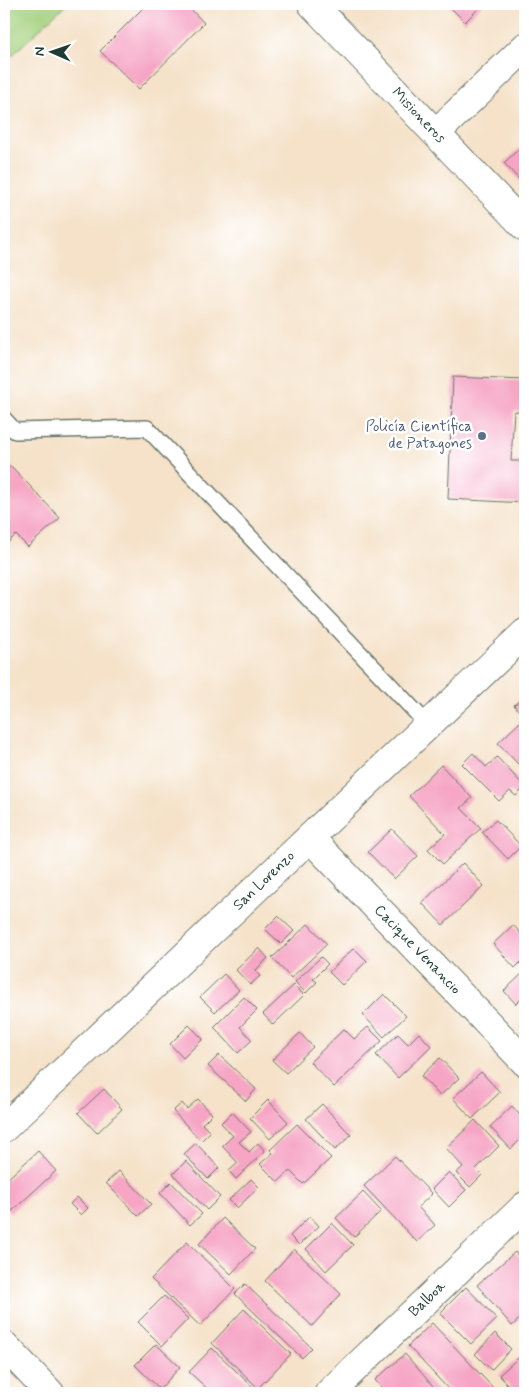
<svg xmlns="http://www.w3.org/2000/svg" width="529" height="1397" font-family="Mynerve,sans-serif">
<style>
.green{fill:#a4d17f;stroke:#62875a}
.building{fill:#f6a5c5}
.lines{fill:none;stroke-linecap:round;stroke-linejoin:round}
.service-casing{stroke:#6a7768;stroke-width:18}
.minor-casing{stroke:#6a7768;stroke-width:30}
.service{stroke:#fff;stroke-width:15}
.minor{stroke:#fff;stroke-width:28}
.service-dot{fill:#5c6f8a;stroke:#fff;stroke-width:2}
.labels{text-anchor:middle;dominant-baseline:central;stroke-width:5;stroke-linejoin:round;paint-order:stroke}
.street-label{font-size:15px;fill:#1f3d34;stroke:#fff}
.service-label{font-size:15px;fill:#4e5e75;stroke:#fff;text-anchor:end}
</style>
<rect width="100%" height="100%" fill="#fff"/>
<filter id="ink" filterUnits="userSpaceOnUse"><feTurbulence type="fractalNoise" baseFrequency=".02" numOctaves="2"/><feDisplacementMap in="SourceGraphic" scale="10" xChannelSelector="R" yChannelSelector="G"/><feConvolveMatrix kernelMatrix="1 2 1 2 8 2 1 2 1" color-interpolation-filters="sRGB"/></filter>
<filter id="wash" filterUnits="userSpaceOnUse"><feTurbulence type="fractalNoise" baseFrequency=".0096" numOctaves="4" result="noise"/><feDisplacementMap in="SourceGraphic" scale="20" xChannelSelector="R" yChannelSelector="G"/><feGaussianBlur stdDeviation="1.12" result="paint"/><feColorMatrix in="noise" values="0 0 0 0 0 0 0 0 0 0 0 0 0 0 0 0 0 1.4 0 .05"/><feComposite in="paint" operator="in"/></filter>
<g filter="url(#wash)">
<rect width="100%" height="100%" fill="#f5e2c9"/>
<!-- green -->
<path class="green" d="M4,4H66L4,63Z"/>
<g id="blocks">
<!-- building -->
<path class="building" d="M147,4H186L204,23L139,89L100,51Z
M447,4H483L465,22Z
M525,143V186L504,163Z
M453,377L525,380V412L514,411L511,461H525V503L448,499Z
M11,466L60,518L28,547L16,535L4,546V472Z
M525,696V718L514,705Z
M522,720L525,724V757L518,764L498,743Z
M473,753L486,767L497,757L525,787L516,796L510,791L499,801L462,764Z
M441,765L472,798L461,808L481,828L443,864L428,849L445,834L409,796Z
M496,820L521,846L508,859L482,832Z
M392,829L418,856L394,879L368,852Z
M463,863L484,886L443,925L422,903Z
M278,916L294,931L281,944L265,929Z
M308,924L327,944L291,978L272,958Z
M513,925L525,938V958L515,968L493,944Z
M259,948L268,958L255,971L260,976L250,985L236,970Z
M354,948L367,961L342,985L329,972Z
M321,957L328,964L313,979L317,982L306,993L295,982Z
M525,971V995L516,1004L504,991Z
M224,974L239,990L215,1012L200,997Z
M294,985L304,995L273,1025L263,1014Z
M384,994L406,1016L384,1037L363,1015Z
M244,997L257,1010L240,1027L252,1040L238,1053L214,1027Z
M189,1025L203,1039L183,1058L170,1044Z
M368,1027L382,1041L334,1087L310,1062L344,1029L354,1039Z
M300,1033L313,1047L286,1073L272,1060Z
M419,1033L431,1046L398,1078L376,1055L398,1034L408,1044Z
M219,1055L256,1089L246,1101L208,1066Z
M440,1058L459,1078L440,1096L421,1076Z
M481,1072L500,1092L472,1119L453,1098Z
M104,1089L122,1109L97,1133L78,1113Z
M198,1099L212,1114L202,1124L210,1132L201,1141L173,1111L182,1103L187,1109Z
M268,1100L288,1122L270,1139L250,1118Z
M322,1104L351,1135L335,1150L306,1119Z
M512,1106L525,1121V1135L511,1149L490,1127Z
M232,1112L251,1132L239,1142L249,1152L258,1143L265,1151L236,1179L229,1171L238,1163L222,1146L233,1136L221,1123Z
M475,1120L499,1146L476,1169L482,1175L470,1187L456,1173L463,1167L446,1148Z
M297,1124L331,1158L303,1184L290,1171L278,1182L260,1164L273,1153L270,1150Z
M196,1143L219,1168L208,1179L184,1154Z
M38,1151L56,1171L10,1213L4,1206V1182Z
M395,1156L432,1194L418,1207L435,1225L417,1242L364,1186Z
M186,1161L220,1197L207,1210L173,1174Z
M119,1171L151,1204L138,1216L106,1183Z
M449,1172L466,1190L449,1207L432,1189Z
M251,1179L259,1187L237,1208L229,1200Z
M171,1182L202,1214L190,1225L160,1193Z
M363,1192L381,1211L354,1237L336,1218Z
M77,1197L88,1208L81,1215L70,1204Z
M310,1216L319,1226L299,1245L290,1236Z
M223,1218L255,1249L231,1274L199,1244Z
M332,1223L353,1245L326,1271L306,1249Z
M187,1242L235,1289L200,1326L151,1279Z
M294,1249L341,1294L312,1326L265,1281Z
M515,1252L525,1264V1287L524,1288L525,1290V1314L512,1326L477,1285Z
M245,1284L312,1348L302,1358L235,1294Z
M466,1287L497,1319L471,1344L440,1313Z
M164,1296L188,1319L162,1346L138,1322Z
M244,1309L291,1354L258,1388L212,1343Z
M432,1323L498,1393H452L408,1346Z
M495,1333L511,1349L491,1370L475,1354Z
M156,1344L180,1367L160,1389L135,1365Z
M212,1348L259,1393H212L189,1372Z
M525,1352V1393H515L499,1375Z
M405,1354L439,1393H386L375,1380Z"/>
</g>
</g>
<g filter="url(#ink)">
<use href="#blocks" fill-opacity="0" stroke="#6a7768" stroke-width="1"/>
<g class="lines">
<defs>
<path id="service" d="M4,419L15,431L147,428L428,725"/>
<g id="minor">
<path id="s1" d="M312,4L525,227"/>
<path d="M436,133L525,47"/>
<path id="s2" d="M310,838L525,1062"/>
<path id="s3" d="M4,1128L525,633"/>
<path d="M4,1345L50,1393"/>
<path id="s4" d="M329,1393L525,1206"/>
</g>
</defs>
<!-- service casing -->
<use href="#service" class="service-casing"/>
<!-- minor casing -->
<use href="#minor" class="minor-casing"/>
<!-- service -->
<use href="#service" class="service"/>
<!-- minor -->
<use href="#minor" class="minor"/>
</g>
</g>
<!-- markers -->
<circle class="service-dot" cx="482" cy="436" r="5"/>
<g class="labels">
<!-- street labels -->
<g class="street-label">
<text stroke="none"><textPath href="#s1" startOffset="154">Misioneros</textPath></text>
<text stroke="none"><textPath href="#s3" startOffset="359">San Lorenzo</textPath></text>
<text stroke="none"><textPath href="#s2" startOffset="155">Cacique Venancio</textPath></text>
<text stroke="none"><textPath href="#s4" startOffset="136">Balboa</textPath></text>
</g>
<!-- service labels -->
<g class="service-label">
<text x="472" y="427">Policía Científica<tspan x="472" dy="17">de Patagones</tspan></text>
</g>
</g>
<!-- margin -->
<rect width="529" height="1397" fill="none" stroke="#fff" stroke-width="20"/>
<!-- north arrow -->
<g transform="translate(52 52) rotate(272)" stroke="#ffffff" stroke-width="4" paint-order="stroke">
<path d="M0-4L9 19L0 12L-9 19Z" fill="#1f3d34"/>
<text y="-8" font-size="14" font-weight="bold" text-anchor="middle" fill="#1f3d34">N</text>
</g>
</svg>
